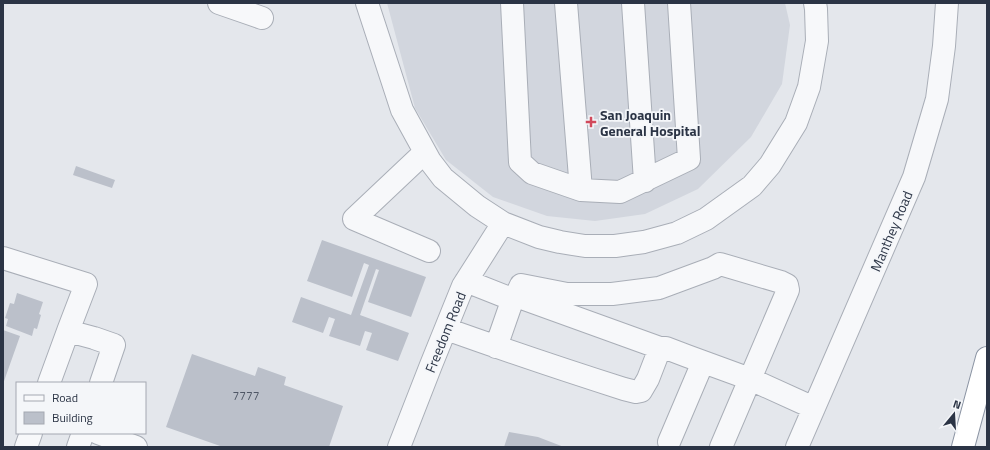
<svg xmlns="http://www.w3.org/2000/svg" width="990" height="450" font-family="'Titillium Web',sans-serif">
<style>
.built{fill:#d2d6de}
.building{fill:#bbc0ca}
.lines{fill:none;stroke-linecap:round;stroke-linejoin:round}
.minor-casing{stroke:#a9aeb7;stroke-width:24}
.highway-casing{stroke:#8b94a3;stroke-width:24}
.minor{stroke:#f7f8fa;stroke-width:22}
.highway{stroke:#fff;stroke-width:22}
.poi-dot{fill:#d1495b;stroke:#f4f6f9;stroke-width:1.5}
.labels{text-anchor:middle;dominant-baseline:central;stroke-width:3.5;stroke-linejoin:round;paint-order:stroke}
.number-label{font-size:12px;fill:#4f5766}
.poi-label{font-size:14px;font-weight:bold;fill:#2b3445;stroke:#f4f6f9;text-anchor:start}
.street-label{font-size:14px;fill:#2b3445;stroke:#f4f6f9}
</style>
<rect width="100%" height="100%" fill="#e4e7ec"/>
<!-- built -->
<path class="built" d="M387,3H785L790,25L782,84L751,137L698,189L645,214L595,221L547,216L493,197L446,160L415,108Z"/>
<!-- building -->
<path class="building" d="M76,166L115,180L112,188L73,175Z
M322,240L426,277L411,317L368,302L379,270L376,269L360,315L409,333L398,361L366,350L372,333L365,331L360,346L329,336L335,319L329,317L323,333L292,322L301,297L351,315L369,265L364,263L352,297L307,281Z
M17,293L43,302L39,314L41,315L37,329L34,328L32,336L6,326L8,319L5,318L10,303L14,304Z
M3,330L20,336L3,384Z
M192,354L255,376L258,367L286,377L284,385L343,406L329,447H223L166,427Z
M509,432L538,437L564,447H504Z"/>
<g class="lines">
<defs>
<path id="minor" d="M219,3L262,18
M367,3L402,110L430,161L443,178L477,206L503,223L539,237L560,242L585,246H615L644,242L677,233L706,219L752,186L770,165L796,123L809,87L817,41L816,9L815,3
M512,3L520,162L532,173L581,190L620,192L689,159L679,3
M566,3L581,190
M633,3L645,181
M425,152L354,219L429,251
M3,258L86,284L68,331
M466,281L514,300
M516,296L660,348
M446,329C505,350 564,370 624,389L636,392L641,391L648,379L660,348H666L687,356L750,379L788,290L787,285L781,282L720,264L713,268L659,288L612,294H567L521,285L514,300L511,304L496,347
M49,383L68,331L94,338L114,345L101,383
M98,433L136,447
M669,442L703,362
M26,447L31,433
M78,447L83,433
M399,447L431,365L463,286L503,223
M721,447L750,379L814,408
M797,447L914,177L937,99L944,46L947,3"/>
<path id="highway" d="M963,447L987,358"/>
</defs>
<!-- minor casing -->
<use href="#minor" class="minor-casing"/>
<!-- highway casing -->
<use href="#highway" class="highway-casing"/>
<!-- minor -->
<use href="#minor" class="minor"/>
<!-- highway -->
<use href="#highway" class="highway"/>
</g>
<!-- markers -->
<path class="poi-dot" d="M589 116h4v4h4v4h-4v4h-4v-4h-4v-4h4z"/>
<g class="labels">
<!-- number labels -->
<g class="number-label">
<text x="246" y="395">7777</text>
</g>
<!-- poi labels -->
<g class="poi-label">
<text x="600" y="114">San Joaquin<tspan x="600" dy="16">General Hospital</tspan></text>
</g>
<!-- street labels -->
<g class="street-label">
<text transform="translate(891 231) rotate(-67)">Manthey Road</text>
<text transform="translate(445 332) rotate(-68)">Freedom Road</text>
</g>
</g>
<!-- border -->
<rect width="990" height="450" fill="none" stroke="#2b3445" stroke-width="8"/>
<!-- legend -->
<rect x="16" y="382" width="130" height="52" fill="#f4f6f9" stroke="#a4a8b1"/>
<rect x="24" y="395" width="20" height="6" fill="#f7f8fa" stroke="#a4a8b1"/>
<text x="52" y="402" font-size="12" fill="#2b3445">Road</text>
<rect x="24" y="412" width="20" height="12" fill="#bbc0ca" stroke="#a4a8b1"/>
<text x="52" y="422" font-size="12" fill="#2b3445">Building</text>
<!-- north arrow -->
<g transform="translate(954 414) rotate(18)" stroke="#f4f6f9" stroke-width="3" paint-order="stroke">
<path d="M0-3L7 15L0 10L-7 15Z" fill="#2b3445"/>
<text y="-6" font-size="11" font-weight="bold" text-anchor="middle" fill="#2b3445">N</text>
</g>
</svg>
